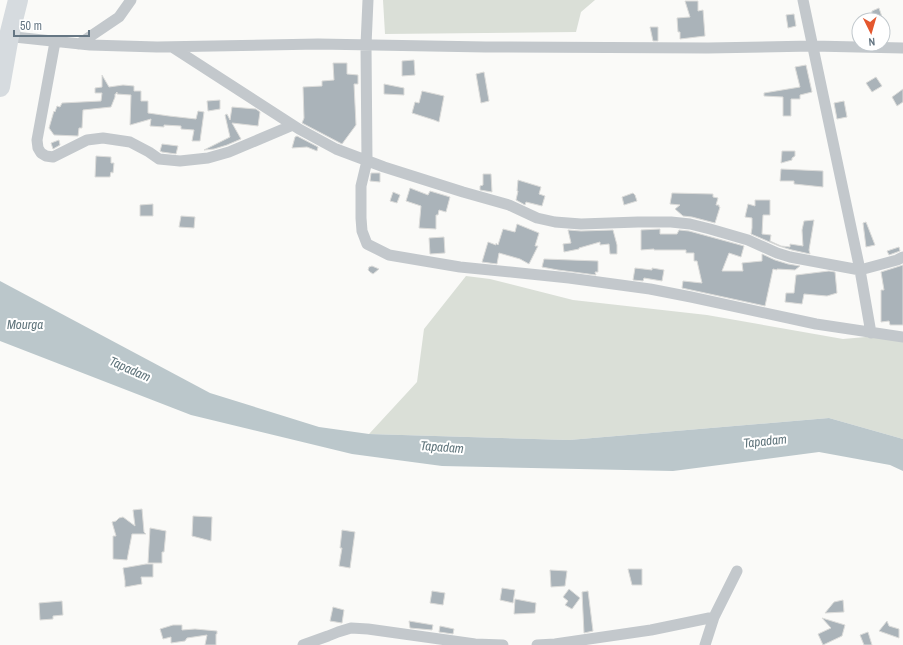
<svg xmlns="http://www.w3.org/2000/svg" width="903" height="645" font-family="'Archivo Narrow',sans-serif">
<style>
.green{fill:#dadfd7}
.water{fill:#bbc7cb}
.building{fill:#aab3b9;stroke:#dcdcda}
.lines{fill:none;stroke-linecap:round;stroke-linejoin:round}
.street{stroke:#c3c8cc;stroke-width:11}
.highway{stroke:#d6dbdf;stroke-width:20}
.labels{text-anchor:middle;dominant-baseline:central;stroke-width:4;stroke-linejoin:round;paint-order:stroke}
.water-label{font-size:13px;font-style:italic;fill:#60757c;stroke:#fff}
</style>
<rect width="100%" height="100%" fill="#fafaf8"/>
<!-- green -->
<path class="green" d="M383,0H595L581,12L576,32L385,34Z
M466,276L490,279L573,300L707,315L843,339L900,334L903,335V439L829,418L569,440L369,434L417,382L424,329Z"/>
<!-- water -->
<path class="water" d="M0,281L210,393L319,427L369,434L569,440L829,418L903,439V471L890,465L819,452L673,471L442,466L352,454L191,415L0,341Z"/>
<!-- building -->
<path class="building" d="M685,1H698V11L703,10L705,36L680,39V32H678L677,18L690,17Z
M879,8L883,20H871L872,11Z
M794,14L796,26L788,28L786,15Z
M650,27H658V41H653Z
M414,60L415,75L402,76V61Z
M333,63H347V74L358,75V84H354L356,125L342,144L302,123L304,118L303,87L322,86V81L334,80Z
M806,65L812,92L800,95V99H791V116H783V97L764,96V93L800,87L795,67Z
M484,72L489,101L481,103L476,74Z
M102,75L109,87L123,85L134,86V91H141V101H148V113L169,116L196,119L198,111L204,112L200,141H192L194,130L181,129V126L164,125V127L150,126L151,119L130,125L131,95L117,94V92L116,94H115V97L111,107L83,110L82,128H79L78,136L54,135L49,128L54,111L55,112L57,106L60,107L62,103L101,101L102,93H95V88L102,87Z
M876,77L882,86L872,92L866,83Z
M384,84L404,88V95L384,94Z
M903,89V102L897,106L892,97Z
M422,91L444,96L439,122L434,120L412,113L415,102L419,103Z
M220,100V109L208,111L207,101Z
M844,101L847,117L837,119L834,103Z
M232,107L256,109L260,112L258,126L232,123L241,139L227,145L214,149L204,150L230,137L225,115L227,114L230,120Z
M297,136L318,147L317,151L307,147L292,148L295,137Z
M59,140L60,145L53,149L51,143Z
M162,144L178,146L176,154L162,152L160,151Z
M782,151H795V156L792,158V160L781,163Z
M96,156L111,157V163H114L113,173L111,172L110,177H95Z
M781,169L823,171V187L794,184V181H780Z
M371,173H380V182L370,181Z
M483,174H491L492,192L480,190V186L483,185Z
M518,180L541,187L539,194L545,196L542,206L526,202L525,205L516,200L518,191H517Z
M410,188L428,195L430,191L450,197L446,212L439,210L438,215H436V229L419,228L421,206L406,201Z
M393,192L400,195L397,203L390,201Z
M633,193L635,195L637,201L624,205L622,197Z
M672,193L713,194V197L718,198L716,205H719V207H720L715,223L692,217L683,216L675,209L680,205L670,204Z
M755,200H770V215H763L762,234L771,235L770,241L781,246L790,247V244L803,246L802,230L804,221L814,220L809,250L810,254L792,250L779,246L751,234L752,228V218L745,217L748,204L755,206Z
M153,204V216H140V205Z
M181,216L195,217L194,228L179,227Z
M866,222L875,245L866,247L863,223Z
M517,224L539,233L535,246H538L529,264L520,259L499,253L497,264L482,262L488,242L496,245V243L498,245L503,229L515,232Z
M660,229V234H677L679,230L689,231L744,246L741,257L729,253L722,271H743L742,263L762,261V254L775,260L788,264L800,266L795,270L777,269V270L773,269L765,306L682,288L683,281L702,283L697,261H694V253H686V250H654V249L641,250V230Z
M568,230L581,231L613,230L617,245V254H610L609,244L600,245V242L579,248V249L564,252L563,244L571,243Z
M444,237L445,253L430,254L429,238Z
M899,247L900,251L889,255L887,251Z
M544,259L598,261V272H595L596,275L558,270L542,267Z
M903,265V325H890L889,321L881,322V290H884L881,272Z
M372,266L379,269L373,274L370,272L368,270L369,267Z
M635,268L652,270V268L664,270L662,281L644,278L643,281L633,280Z
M829,271L835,272L837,293L827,296L804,294L802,304L785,302L786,293H794L796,275Z
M142,509L144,532L146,534H132L127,560L113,559V536H116L112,522L116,521L119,518L123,517L135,526L133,510Z
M193,516L212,517L211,541L192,536Z
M150,528L166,531L164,552H162V563H148Z
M342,530L355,532L350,568L339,566L342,548H340Z
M146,564H153V577H141L142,584L125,587V581L123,568Z
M628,569H642V585H632Z
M550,570L567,571L565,586L551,587Z
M502,588L515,590L513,603L500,600Z
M569,589L580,598L572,609L565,605L568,601L563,597Z
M432,591L445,593L443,605L430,603Z
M588,591L593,631L584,633L582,592Z
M515,599L536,603L535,613L514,614Z
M843,600L844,612L825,613L834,602Z
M62,601L63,615L53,616V619L40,620L39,603Z
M333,607L344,610L342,623L330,621Z
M822,618L845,625L842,636L823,645L818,634L831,628Z
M409,621L433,625L432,630L410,628Z
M887,621L889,626L899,629V638L879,631Z
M173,625H182V630L195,629L217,631V634H216V645H205L207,635L187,638L185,641L171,643V637L163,639L160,629Z
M440,626L454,629L453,634L439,632Z
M868,632L872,645H864L860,635Z"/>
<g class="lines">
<!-- street -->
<path class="street" d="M368,0L366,45L367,161L361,186V218L362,231L367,244L389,255L460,267L569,278L650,289L691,297L816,324L903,337
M803,0L860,270L871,333
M5,36L90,45L157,47L318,44L486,47L708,48L813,46L903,48
M55,42L37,140L38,148L41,153L46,156L53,157L87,140L103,138L130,142L149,152L159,159L180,161L208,158L229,152L293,125
M79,44L119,17L131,0
M172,47L299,129L336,149L384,167L463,192L509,205L537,218L555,222L581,224L638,222H671L690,224L710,229L748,240L777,253L790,257L860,270L897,260L903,257
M303,645L328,636L338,632L351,628L368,629L475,644L503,645
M537,645L555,644L651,630L714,617
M705,645L714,617L737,571"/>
<!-- highway -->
<path class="highway" d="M0,87L9,36L18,0"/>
</g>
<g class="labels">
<!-- water labels -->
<g class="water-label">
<text x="25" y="324">Mourga</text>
<text transform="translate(130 369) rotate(24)">Tapadam</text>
<text transform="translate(765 441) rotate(-6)">Tapadam</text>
<text transform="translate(442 447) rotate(4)">Tapadam</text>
</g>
</g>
<!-- north arrow -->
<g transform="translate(871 32) rotate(175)"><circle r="19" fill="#ffffff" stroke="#c1c8cd"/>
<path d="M0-3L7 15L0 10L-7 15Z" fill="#e4572e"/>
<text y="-6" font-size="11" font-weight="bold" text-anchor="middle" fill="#657683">N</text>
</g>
<!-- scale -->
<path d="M14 30v6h75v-6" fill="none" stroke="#657683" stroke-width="2"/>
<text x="20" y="30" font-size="12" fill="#657683" stroke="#ffffff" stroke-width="3" paint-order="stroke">50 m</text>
</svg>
